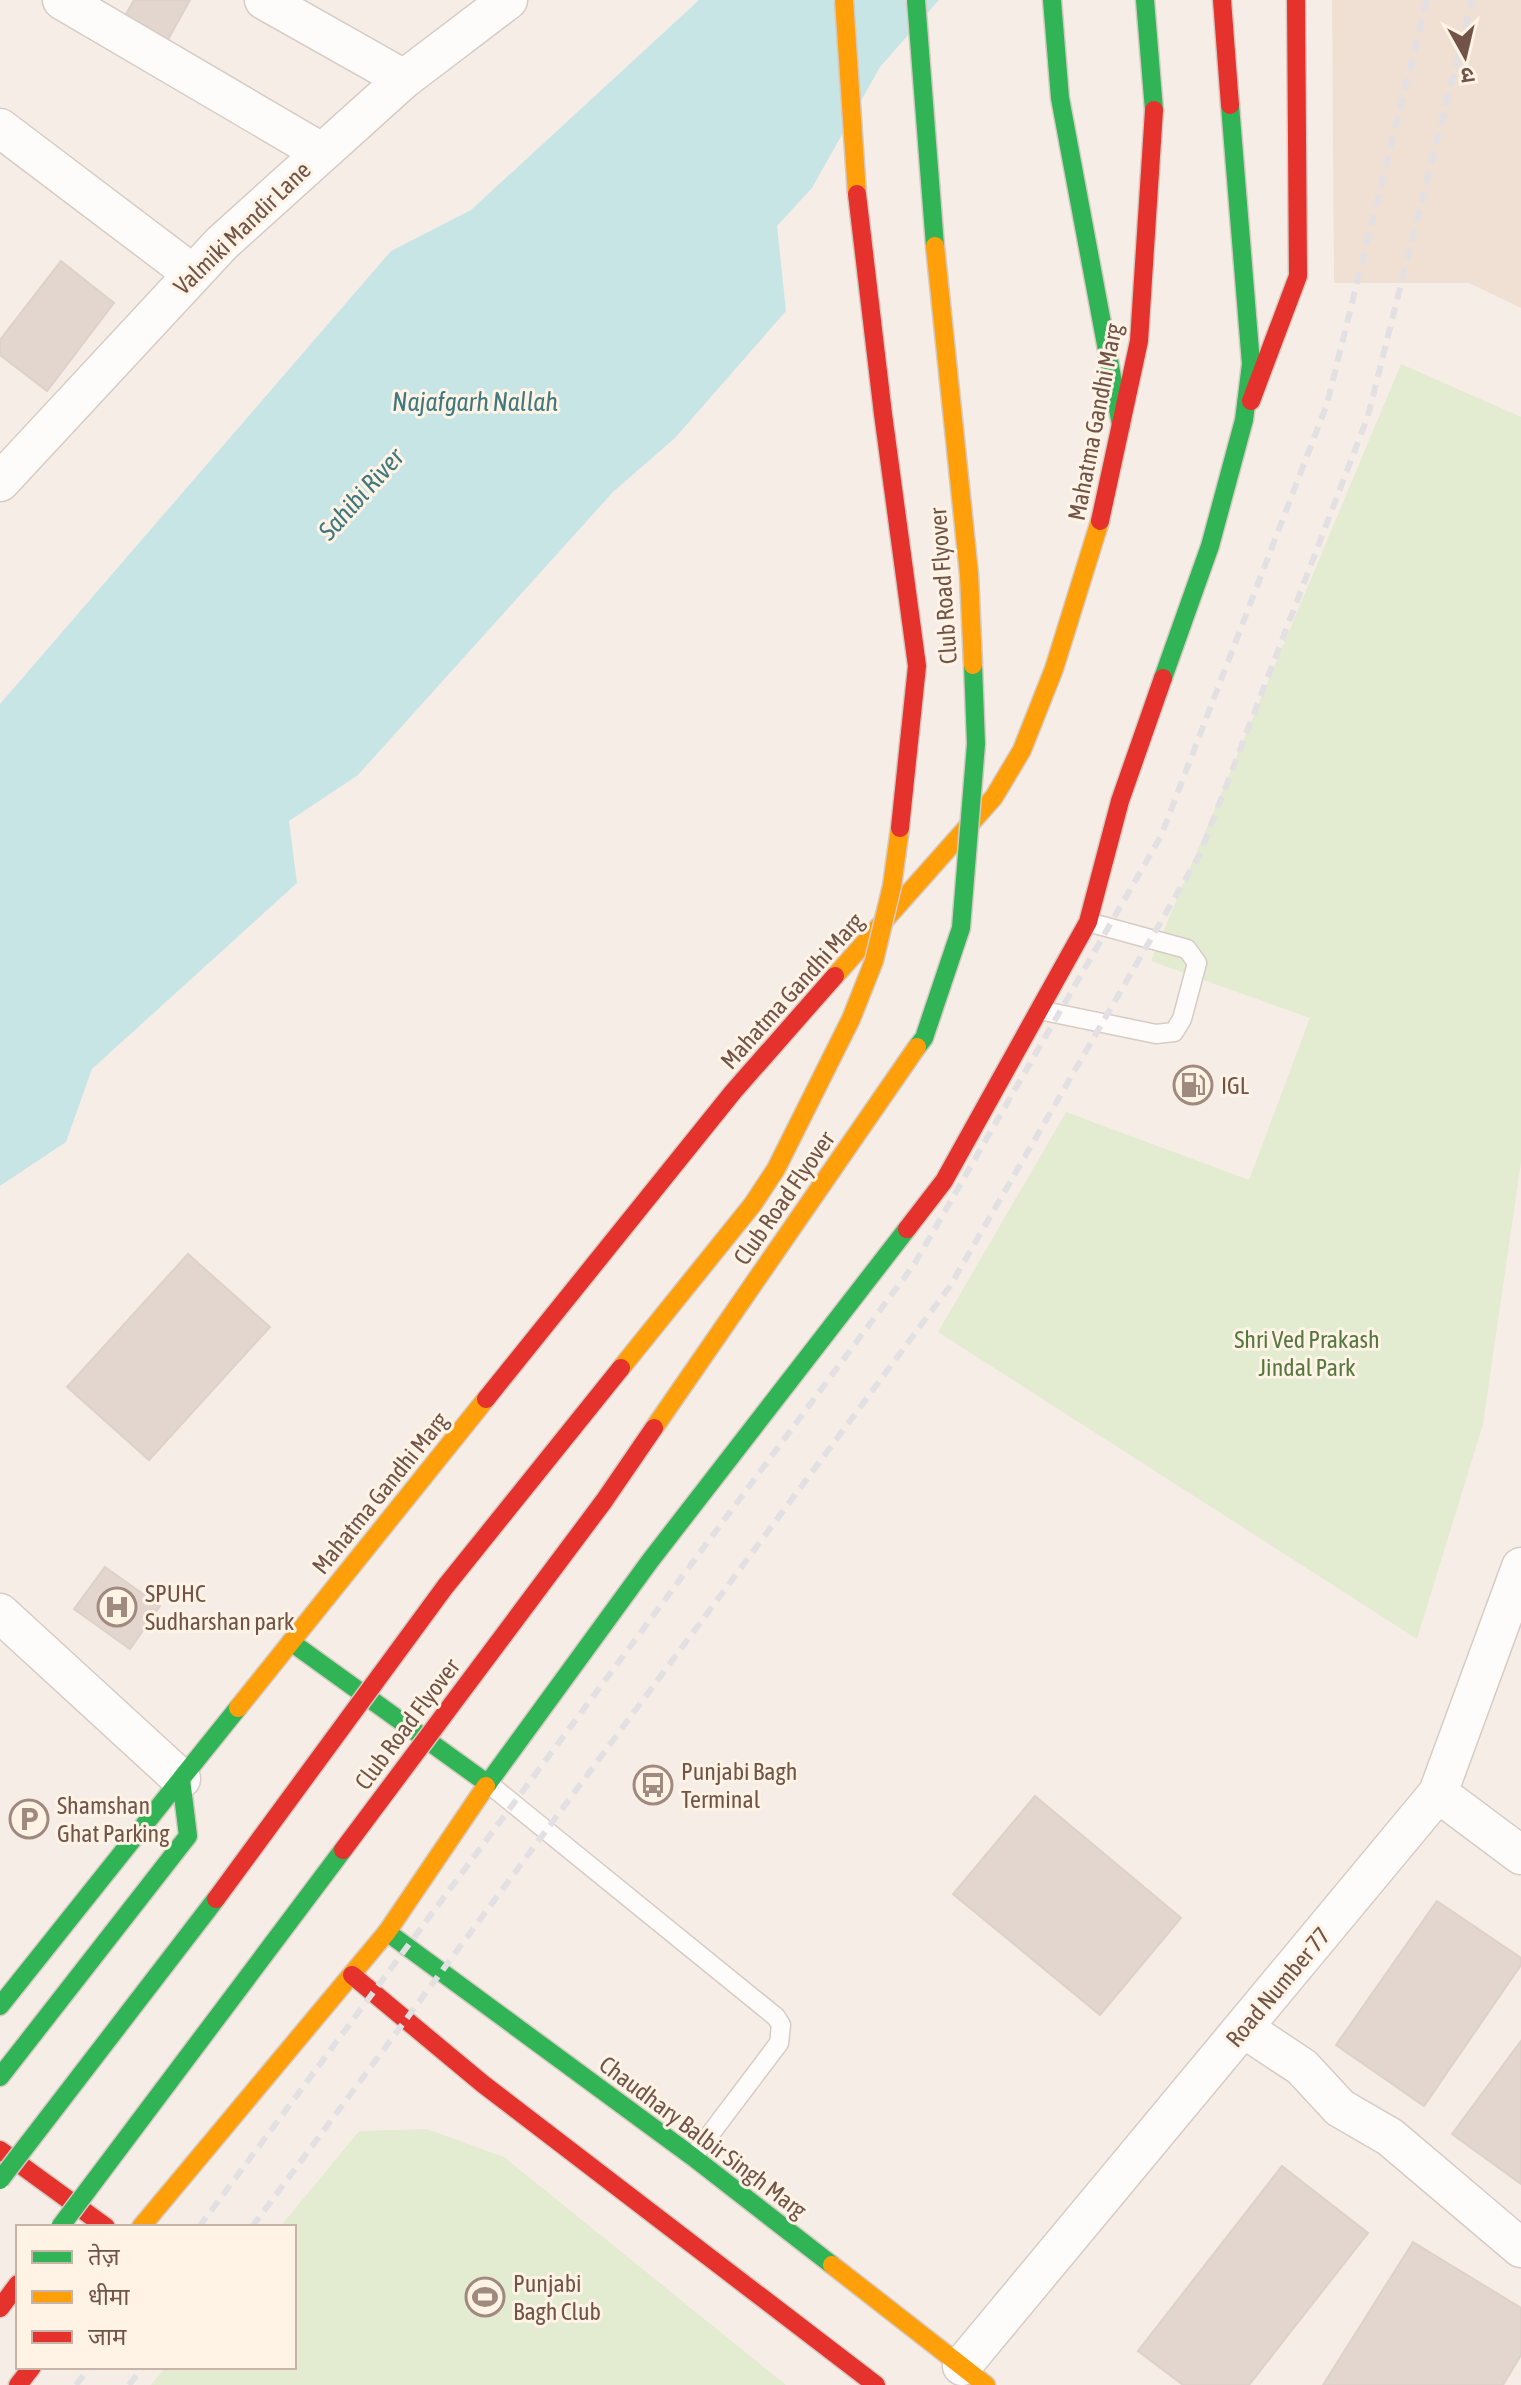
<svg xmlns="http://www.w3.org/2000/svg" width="1521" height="2385" font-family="'Asap Condensed','Noto Sans Devanagari',sans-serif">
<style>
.residential{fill:#efe0d3}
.green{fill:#e3ebd1}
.water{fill:#c8e5e5}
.building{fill:#e2d6ce;stroke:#ded1c9;stroke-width:2}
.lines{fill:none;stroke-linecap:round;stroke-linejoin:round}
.lane-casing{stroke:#d7cbc4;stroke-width:21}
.street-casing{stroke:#d7cbc4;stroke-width:41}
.fast-casing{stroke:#d6cbc3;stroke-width:21}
.slow-casing{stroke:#d6cbc3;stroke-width:21}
.jam-casing{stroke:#d6cbc3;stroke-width:21}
.lane{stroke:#fefcfb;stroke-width:18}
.street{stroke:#fefcfb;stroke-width:38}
.fast{stroke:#30b455;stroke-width:18}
.slow{stroke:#ff9f0a;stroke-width:18}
.jam{stroke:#e5322d;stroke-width:18}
.rail{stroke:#e3e0e3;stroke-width:6;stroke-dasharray:12 8;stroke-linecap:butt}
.fast-bridge-casing{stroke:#d5c9c4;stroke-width:21;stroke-linecap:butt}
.slow-bridge-casing{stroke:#d5c9c4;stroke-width:21;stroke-linecap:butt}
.jam-bridge-casing{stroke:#d5c9c4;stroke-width:21;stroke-linecap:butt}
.fast-bridge{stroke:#30b455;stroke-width:18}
.slow-bridge{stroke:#ff9f0a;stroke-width:18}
.jam-bridge{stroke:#e5322d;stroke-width:18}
.labels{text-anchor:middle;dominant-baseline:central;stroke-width:6;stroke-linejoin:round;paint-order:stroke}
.street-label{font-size:24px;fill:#725348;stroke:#fff3e6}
.poi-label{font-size:24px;fill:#725348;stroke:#fff3e6;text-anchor:start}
.park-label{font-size:24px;fill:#557841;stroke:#fff3e6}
.water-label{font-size:26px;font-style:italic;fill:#3f797f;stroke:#fff3e6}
</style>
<rect width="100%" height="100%" fill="#f6eee6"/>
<!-- residential -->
<path class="residential" d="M1332,0H1521V308L1469,283H1334Z"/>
<!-- green -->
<path class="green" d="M1401,364L1521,417V1162L1483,1424L1417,1639L938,1332L1066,1112L1249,1180L1310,1018L1151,961Z
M427,2129L504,2157L786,2385H151L166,2367H294V2227H280L359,2131Z"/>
<!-- water -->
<path class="water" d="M699,0H939L880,67L812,188L777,226L786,311L675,438L613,492L358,775L289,821L297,883L92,1069L66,1142L0,1186V704L391,251L471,210Z"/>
<!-- building -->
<path class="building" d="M134,0H190L165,45L122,21Z
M61,261L114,303L47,391L0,355V340Z
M188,1254L270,1327L149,1460L67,1387Z
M105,1567L160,1606L130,1649L74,1609Z
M1035,1796L1181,1918L1100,2015L953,1894Z
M1437,1901L1521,1958V1965L1424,2106L1336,2045Z
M1521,2041V2184L1452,2134Z
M1282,2166L1368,2233L1249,2385H1183L1138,2351Z
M1413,2242L1521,2308V2355L1503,2385H1323Z"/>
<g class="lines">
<defs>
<path id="lane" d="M1039,1010L1156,1034L1174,1032L1182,1019L1197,963L1187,949L1088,922
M489,1784L776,2017L781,2025L779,2043L693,2157"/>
<path id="street" d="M62,0L321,152
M264,0L404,79
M0,128L193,274
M0,482L222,243L404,79L508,0
M0,1613L181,1779
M1438,1793L1521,1855
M1243,2028L1302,2067L1340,2108L1390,2137L1521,2248
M962,2366L1438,1793L1521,1567"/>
<path id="fast" d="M1052,0L1060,98L1121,425
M1145,0L1154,110
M1163,678L1210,546L1244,420L1251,364L1230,105
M291,1642L488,1784
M486,1786L650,1561L907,1229
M387,1932L693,2157L832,2265
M0,2006L181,1779
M0,2077L188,1836L181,1779L238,1708"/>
<path id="slow" d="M835,976L994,797L1022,750L1054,669L1100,521
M238,1708L486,1399
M141,2227L387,1932L486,1786
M832,2265L986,2385"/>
<path id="jam" d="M1222,0L1230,105
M1251,401L1298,276L1296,0
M1100,521L1139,341L1154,110
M907,1229L944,1181L1088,922L1120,801L1163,678
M486,1399L733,1092L835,976
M352,1975L483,2084L876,2385
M0,2150L106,2227
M0,2308L18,2284
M18,2385L32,2367"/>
</defs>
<!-- lane casing -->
<use href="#lane" class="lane-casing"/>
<!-- street casing -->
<use href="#street" class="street-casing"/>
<!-- fast casing -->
<use href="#fast" class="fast-casing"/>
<!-- slow casing -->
<use href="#slow" class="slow-casing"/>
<!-- jam casing -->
<use href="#jam" class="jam-casing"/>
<!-- lane -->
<use href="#lane" class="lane"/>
<!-- street -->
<use href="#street" class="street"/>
<!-- fast -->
<use href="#fast" class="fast"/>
<!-- slow -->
<use href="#slow" class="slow"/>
<!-- jam -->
<use href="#jam" class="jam"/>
<!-- rail -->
<path class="rail" d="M199,2227L915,1263L1161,836L1327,404L1427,0
M252,2227L950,1286L1200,854L1368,416L1472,0
M76,2385L90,2367
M129,2385L143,2367"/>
<defs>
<path id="fast-bridge" d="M916,0L935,246
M917,1047L924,1038L961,928L976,744L973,665
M0,2180L216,1899
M60,2227L343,1850"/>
<path id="slow-bridge" d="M844,0L857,194
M935,246L969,574L973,665
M621,1368L753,1204L776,1169L851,1019L874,961L892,886L900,828
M654,1428L917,1047"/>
<path id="jam-bridge" d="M857,194L883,414L917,666L900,828
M343,1850L604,1501L654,1428
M216,1899L445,1587L621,1368"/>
</defs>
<!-- fast-bridge casing -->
<use href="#fast-bridge" class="fast-bridge-casing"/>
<!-- slow-bridge casing -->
<use href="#slow-bridge" class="slow-bridge-casing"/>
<!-- jam-bridge casing -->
<use href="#jam-bridge" class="jam-bridge-casing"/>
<!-- fast-bridge -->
<use href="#fast-bridge" class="fast-bridge"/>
<!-- slow-bridge -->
<use href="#slow-bridge" class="slow-bridge"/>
<!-- jam-bridge -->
<use href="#jam-bridge" class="jam-bridge"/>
</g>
<!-- icons -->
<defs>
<symbol id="fuel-ring" viewBox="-11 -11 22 22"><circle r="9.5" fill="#fff3e6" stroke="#a0897f" stroke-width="1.5"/><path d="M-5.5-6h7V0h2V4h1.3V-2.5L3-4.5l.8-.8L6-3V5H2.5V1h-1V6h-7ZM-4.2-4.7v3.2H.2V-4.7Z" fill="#a0897f"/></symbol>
<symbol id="hospital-ring" viewBox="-11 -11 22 22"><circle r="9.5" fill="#fff3e6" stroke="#a0897f" stroke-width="1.5"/><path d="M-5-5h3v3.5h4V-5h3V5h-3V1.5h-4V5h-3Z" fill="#a0897f"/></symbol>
<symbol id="bus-ring" viewBox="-11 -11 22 22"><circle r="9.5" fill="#fff3e6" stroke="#a0897f" stroke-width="1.5"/><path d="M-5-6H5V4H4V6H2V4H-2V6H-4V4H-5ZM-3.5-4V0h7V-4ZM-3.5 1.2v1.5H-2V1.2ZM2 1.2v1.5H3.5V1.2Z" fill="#a0897f"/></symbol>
<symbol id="parking-ring" viewBox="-11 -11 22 22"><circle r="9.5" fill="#fff3e6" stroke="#a0897f" stroke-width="1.5"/><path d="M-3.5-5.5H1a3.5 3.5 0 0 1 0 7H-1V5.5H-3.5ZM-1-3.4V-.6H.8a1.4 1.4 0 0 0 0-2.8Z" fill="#a0897f"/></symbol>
<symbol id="stadium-ring" viewBox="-11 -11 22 22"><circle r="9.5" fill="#fff3e6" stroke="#a0897f" stroke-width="1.5"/><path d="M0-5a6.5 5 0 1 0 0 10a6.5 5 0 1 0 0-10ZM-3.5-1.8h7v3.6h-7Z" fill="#a0897f"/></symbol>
</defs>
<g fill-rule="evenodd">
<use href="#fuel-ring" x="1171" y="1063" width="44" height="44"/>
<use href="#hospital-ring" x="95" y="1585" width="44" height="44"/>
<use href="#bus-ring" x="631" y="1763" width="44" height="44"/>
<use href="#parking-ring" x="7" y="1797" width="44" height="44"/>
<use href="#stadium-ring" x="463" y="2275" width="44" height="44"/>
</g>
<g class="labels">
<!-- street labels -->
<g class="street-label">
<text transform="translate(242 228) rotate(-44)">Valmiki Mandir Lane</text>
<text transform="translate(1095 422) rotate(-79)">Mahatma Gandhi Marg</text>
<text transform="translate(943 586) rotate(-94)">Club Road Flyover</text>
<text transform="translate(792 991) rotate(-48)">Mahatma Gandhi Marg</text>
<text transform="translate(784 1198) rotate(-55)">Club Road Flyover</text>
<text transform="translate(380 1493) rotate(-51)">Mahatma Gandhi Marg</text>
<text transform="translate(407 1724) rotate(-53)">Club Road Flyover</text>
<text transform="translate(1278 1987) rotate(-50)">Road Number 77</text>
<text transform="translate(703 2137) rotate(37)">Chaudhary Balbir Singh Marg</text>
</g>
<!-- poi labels -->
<g class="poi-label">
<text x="1221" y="1085">IGL</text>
<text x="145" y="1593">SPUHC<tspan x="145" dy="28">Sudharshan park</tspan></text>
<text x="681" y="1771">Punjabi Bagh<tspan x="681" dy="28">Terminal</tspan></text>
<text x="57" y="1805">Shamshan<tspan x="57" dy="28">Ghat Parking</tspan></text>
<text x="513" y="2283">Punjabi<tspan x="513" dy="28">Bagh Club</tspan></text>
</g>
<!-- park labels -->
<g class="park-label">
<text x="1307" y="1339">Shri Ved Prakash<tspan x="1307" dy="28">Jindal Park</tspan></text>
</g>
<!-- water labels -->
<g class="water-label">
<text x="475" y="402">Najafgarh Nallah</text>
<text transform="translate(361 494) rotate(-48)">Sahibi River</text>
</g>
</g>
<!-- legend -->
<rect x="16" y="2225" width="280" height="144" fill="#fff3e6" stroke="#c7b3a7" stroke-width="2"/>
<rect x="32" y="2251" width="40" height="12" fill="#30b455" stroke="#c7b3a7" stroke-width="2"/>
<text x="88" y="2265" font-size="24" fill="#725348">तेज़</text>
<rect x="32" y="2291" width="40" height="12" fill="#ff9f0a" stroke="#c7b3a7" stroke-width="2"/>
<text x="88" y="2305" font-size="24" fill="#725348">धीमा</text>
<rect x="32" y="2331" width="40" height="12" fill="#e5322d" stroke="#c7b3a7" stroke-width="2"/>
<text x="88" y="2345" font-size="24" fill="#725348">जाम</text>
<!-- north arrow -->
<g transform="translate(1465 56) rotate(172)" stroke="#fff3e6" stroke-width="6" paint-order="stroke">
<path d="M0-6L14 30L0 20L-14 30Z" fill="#725348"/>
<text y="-12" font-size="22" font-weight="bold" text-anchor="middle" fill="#725348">उ</text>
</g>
</svg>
